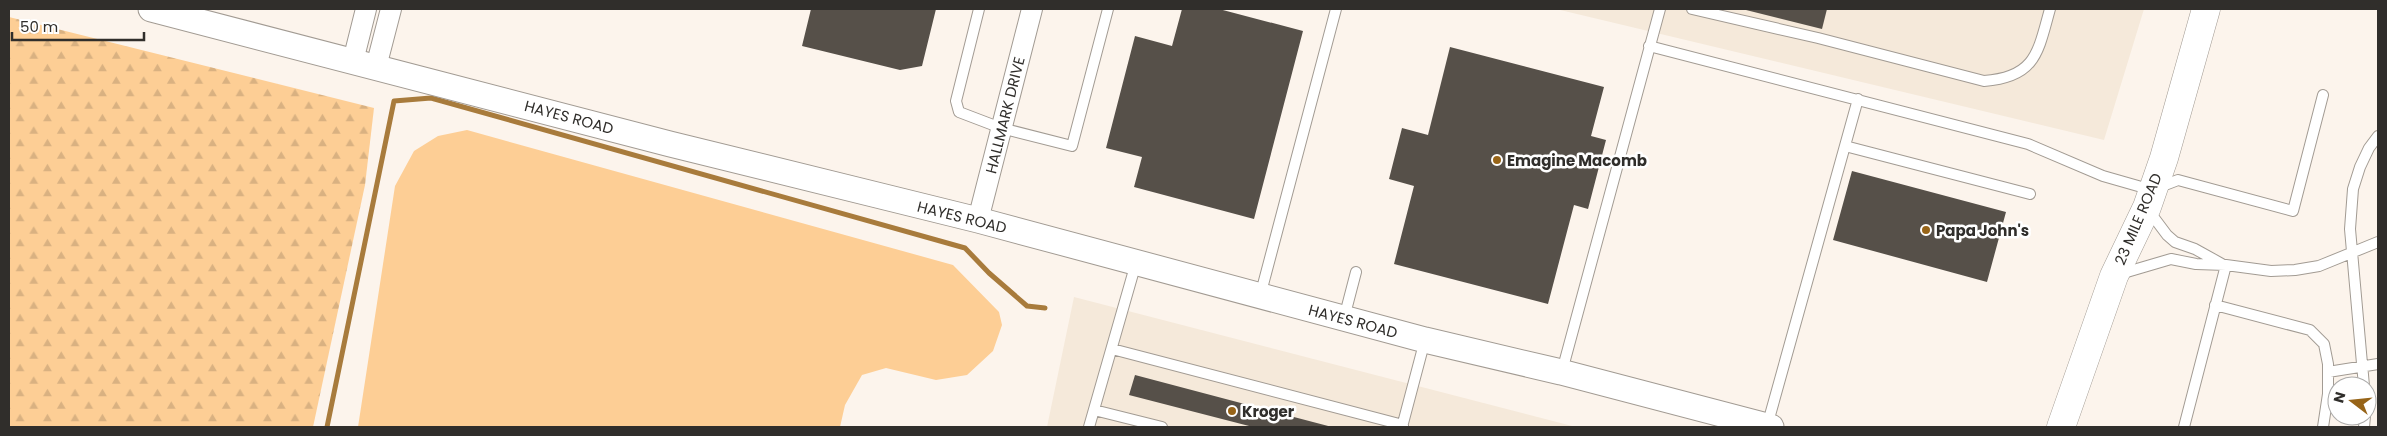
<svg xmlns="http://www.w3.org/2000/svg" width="2387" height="436" font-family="Poppins,sans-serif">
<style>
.built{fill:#f5e9da}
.green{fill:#fdce95}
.forest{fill:url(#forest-firs)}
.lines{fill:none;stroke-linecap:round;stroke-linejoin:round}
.stream{stroke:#a87b3c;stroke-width:5}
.building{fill:#565049}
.service-casing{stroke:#a29b93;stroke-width:12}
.minor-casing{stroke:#a29b93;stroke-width:22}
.tertiary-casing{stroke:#a29b93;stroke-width:27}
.secondary-casing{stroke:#a29b93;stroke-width:29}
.service{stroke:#fff;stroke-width:10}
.minor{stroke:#fff;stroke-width:20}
.tertiary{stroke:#fff;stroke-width:25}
.secondary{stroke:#fff;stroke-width:28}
.poi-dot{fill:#976418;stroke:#fff;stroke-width:2}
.labels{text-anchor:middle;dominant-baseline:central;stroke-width:5;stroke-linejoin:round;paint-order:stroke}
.street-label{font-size:15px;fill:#302e2b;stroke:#fff}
.poi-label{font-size:15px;font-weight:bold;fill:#302e2b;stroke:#fff;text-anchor:start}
</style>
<defs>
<pattern id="forest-firs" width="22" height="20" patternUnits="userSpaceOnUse" patternTransform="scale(1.25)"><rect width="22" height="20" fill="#fdce95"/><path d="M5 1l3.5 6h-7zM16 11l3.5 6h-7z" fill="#d9b181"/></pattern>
</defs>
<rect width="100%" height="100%" fill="#fcf4ec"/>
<!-- built -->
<path class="built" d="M1556,9H2144L2104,140Z
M1074,297L1576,427H1047Z"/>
<!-- green -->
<path class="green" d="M467,130L953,265L999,312L1002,325L993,351L967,375L936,380L886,368L862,375L845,405L840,427H358L395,186L414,151L438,136Z"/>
<!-- forest -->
<path class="forest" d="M9,17L374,108L365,185L313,427H9Z"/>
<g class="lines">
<!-- stream -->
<path class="stream" d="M327,427L394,101L431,98L965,248L989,273L1027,306L1045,308"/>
</g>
<!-- building -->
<path class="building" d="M811,9H936L922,66L900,70L802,46Z
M1182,9H1219L1303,31L1254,219L1134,187L1142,157L1106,148L1135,36L1172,46Z
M1742,9H1827L1822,29Z
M1450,47L1604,87L1591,136L1606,140L1588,209L1574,205L1548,304L1394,264L1414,186L1389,179L1402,128L1428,135Z
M1852,171L2006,212L1987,282L1833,240Z
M1135,375L1332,427H1253L1129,395Z"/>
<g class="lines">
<defs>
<path id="service" d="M979,9L956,101L959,112L1001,128L1072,146L1108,9
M1692,9L1818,38L1984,81C2036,77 2038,52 2050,9
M1649,46L2028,144L2103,176L2152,190L2178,180L2293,211L2323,95
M1845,146L2030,194
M2149,211L2167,235L2175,242L2195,249L2222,264
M2120,274L2171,259L2196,264L2226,265L2271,271L2295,270L2319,266L2378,242
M1260,296L1336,9
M2215,305L2310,330L2324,344L2328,364V394L2323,427
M1344,318L1356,272
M1112,349L1403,425
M1562,371L1660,9
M2328,372L2378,364
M2364,386L2350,229L2353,189L2360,167L2369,148L2378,136
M1094,410L1162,427
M1767,426L1858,99
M1089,427L1136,263
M1402,427L1425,340
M2184,427L2226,265
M2364,427L2365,416"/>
<path id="minor" d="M353,61L366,9
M376,67L391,9
M978,220L1032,9"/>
<path id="tertiary" d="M151,9L670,144L978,220L1425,340L1561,372L1771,427"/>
<path id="secondary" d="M2061,427L2114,276L2147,207L2164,158L2206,9"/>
</defs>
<!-- service casing -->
<use href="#service" class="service-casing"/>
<!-- minor casing -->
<use href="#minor" class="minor-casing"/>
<!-- tertiary casing -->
<use href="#tertiary" class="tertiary-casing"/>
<!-- secondary casing -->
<use href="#secondary" class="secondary-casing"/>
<!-- service -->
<use href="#service" class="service"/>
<!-- minor -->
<use href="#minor" class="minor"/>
<!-- tertiary -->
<use href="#tertiary" class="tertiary"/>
<!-- secondary -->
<use href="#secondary" class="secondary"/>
</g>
<!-- markers -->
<g class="poi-dot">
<circle cx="1497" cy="160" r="5"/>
<circle cx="1926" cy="230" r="5"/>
<circle cx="1232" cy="411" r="5"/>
</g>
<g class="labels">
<!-- street labels -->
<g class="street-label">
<text transform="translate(1005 115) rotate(-76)">HALLMARK DRIVE</text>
<text transform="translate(569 117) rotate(15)">HAYES ROAD</text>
<text transform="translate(962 217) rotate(14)">HAYES ROAD</text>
<text transform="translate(2138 219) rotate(-67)">23 MILE ROAD</text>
<text transform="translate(1353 321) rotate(15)">HAYES ROAD</text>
</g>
<!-- poi labels -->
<g class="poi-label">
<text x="1507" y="160">Emagine Macomb</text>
<text x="1936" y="230">Papa John's</text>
<text x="1242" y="411">Kroger</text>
</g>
</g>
<!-- border -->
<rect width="2387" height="436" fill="none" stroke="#302e2b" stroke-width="20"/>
<!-- north arrow -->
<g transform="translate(2352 401) rotate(286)"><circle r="24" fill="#ffffff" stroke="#acabaa"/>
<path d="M0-4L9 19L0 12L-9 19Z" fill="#976418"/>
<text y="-8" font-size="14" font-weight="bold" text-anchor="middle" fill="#302e2b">N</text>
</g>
<!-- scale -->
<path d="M12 32v8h132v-8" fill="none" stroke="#302e2b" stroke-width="2.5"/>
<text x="20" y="32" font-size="15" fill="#302e2b" stroke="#ffffff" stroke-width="4" paint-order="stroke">50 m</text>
</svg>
